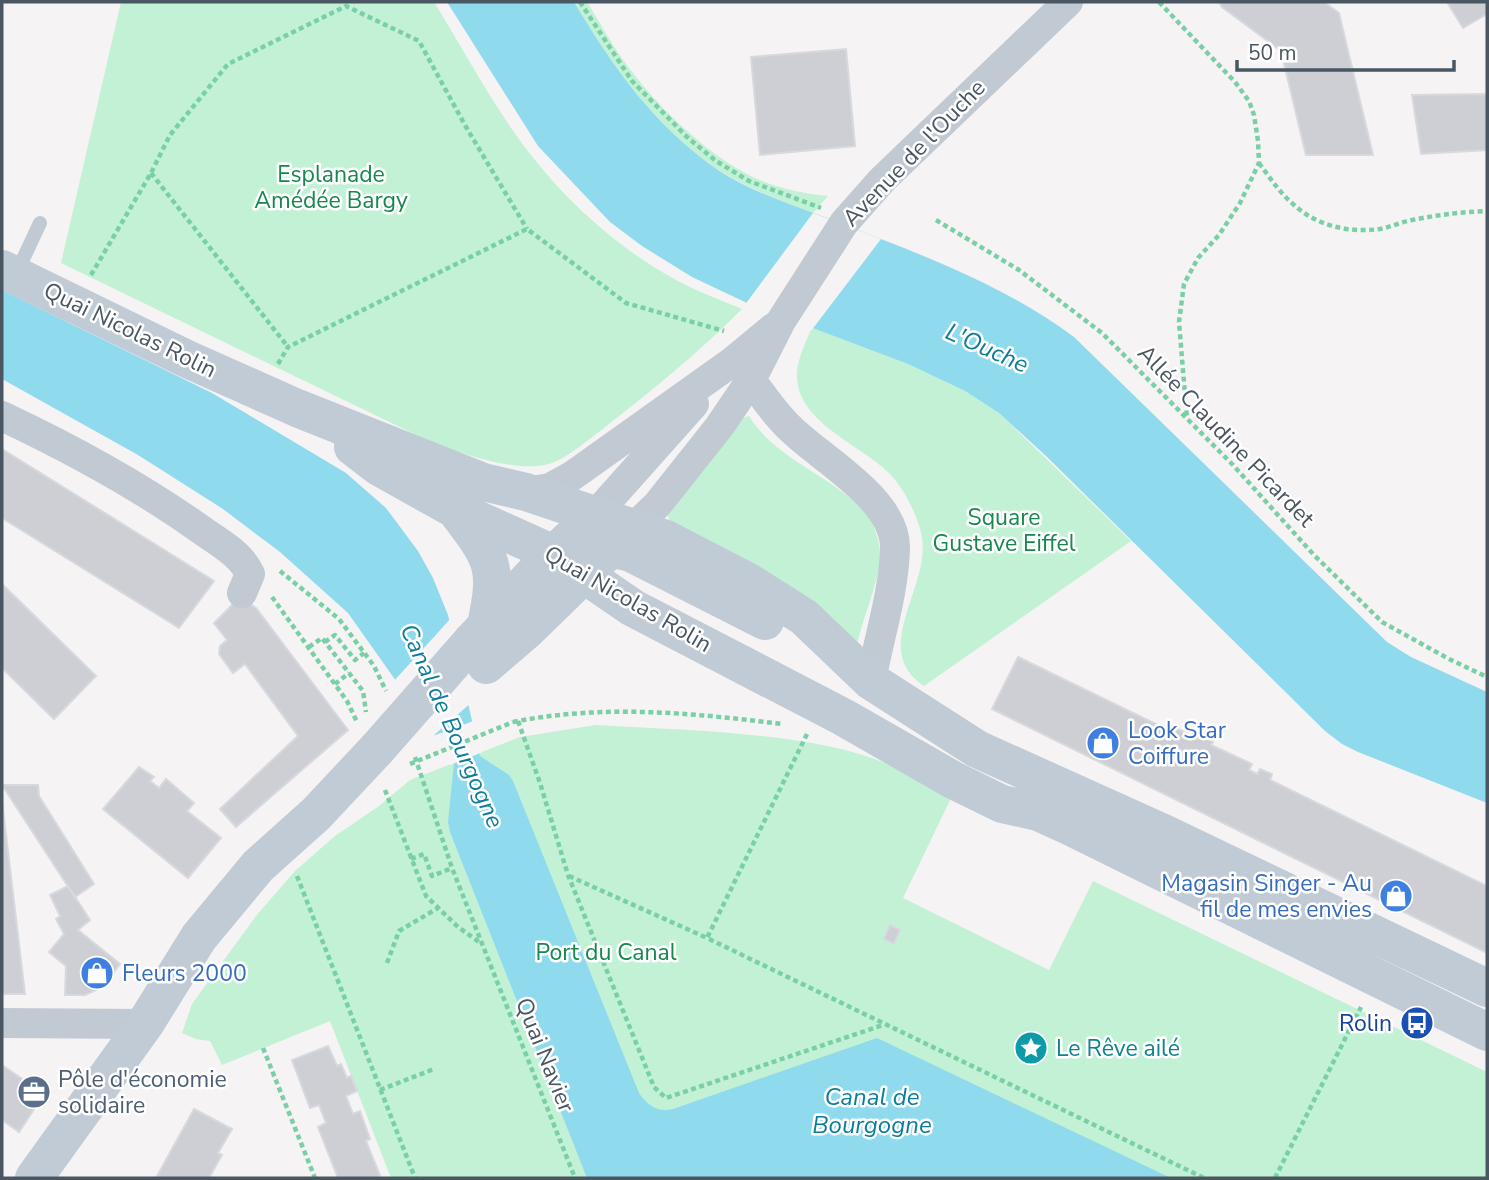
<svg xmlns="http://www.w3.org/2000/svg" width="1489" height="1180" font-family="'Nunito Sans',sans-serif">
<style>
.green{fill:#c3f1d5}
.water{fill:#90daee}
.pier{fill:#f5f3f3}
.building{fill:#cdcfd5;stroke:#d7d9de;stroke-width:2}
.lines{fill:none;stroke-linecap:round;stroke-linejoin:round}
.path{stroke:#7ad0a6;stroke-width:4.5;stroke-dasharray:5 3.5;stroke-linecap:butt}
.lane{stroke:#c1cad2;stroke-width:14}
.street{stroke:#c1cad2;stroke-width:30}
.secondary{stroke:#c1cbd6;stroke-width:38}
.path-bridge{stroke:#7ad0a6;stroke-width:4.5;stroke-dasharray:5 3.5;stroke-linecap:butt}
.secondary-bridge{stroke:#c1cbd6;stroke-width:38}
.labels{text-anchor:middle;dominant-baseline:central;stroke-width:5;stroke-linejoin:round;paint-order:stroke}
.street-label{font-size:23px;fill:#4a5661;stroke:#fff}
.park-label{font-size:23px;fill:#17864f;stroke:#fff}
.shop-label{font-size:23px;fill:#366cbe;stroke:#fff;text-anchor:start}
.transit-label{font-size:23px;fill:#164399;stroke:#fff;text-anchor:end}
.culture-label{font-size:23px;fill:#0d838f;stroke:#fff;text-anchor:start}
.service-label{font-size:23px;fill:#4e5e75;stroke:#fff;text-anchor:start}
.water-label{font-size:24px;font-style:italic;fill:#0c7c9b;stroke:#fff}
</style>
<rect width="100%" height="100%" fill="#f5f3f3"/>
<!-- green -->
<path class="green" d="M121,2H434C467,55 496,112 535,160C574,209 624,252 678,281C698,292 721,300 742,309C699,352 653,390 605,427C591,438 568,457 552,463C519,474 469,455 437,445L61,263Z
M574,2H587C599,21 610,42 624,61C653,102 701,149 745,173C771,187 799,193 828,196L813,213C781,201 749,189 720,171C655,129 613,66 574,2Z
M812,327L908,364L965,391L999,413L1131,541L924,686C869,650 930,588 922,538C921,529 917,520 914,512C908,498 899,483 888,472C860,444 795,422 797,373C798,357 806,342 812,327Z
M749,416C776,460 831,475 865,512C874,522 881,544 880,558C878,585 864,614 858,641L849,642L671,527L668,516L670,505L742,418Z
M596,725C676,730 759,731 837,748C878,757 916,776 953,794L903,898L1049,970L1093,881L1487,1072V1178H391L330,1021L222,1065L210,1041L196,1039L182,1033L192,1004L256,916L295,871L335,836L379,806L410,780L520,737Z"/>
<!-- water -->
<path class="water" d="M447,2H574C614,68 653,125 718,170C753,193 796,206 835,221C919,254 1001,283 1074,337L1387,642L1411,657L1487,692V803L1358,752L1342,744L1325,731L1047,457L999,413L965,391L908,364L747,303L692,277L642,246L610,222L538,146Z
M2,290L212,393L346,473L386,508L418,551L433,578L448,615L480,756L509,775L513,781L639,1093C647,1105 658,1113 673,1109L877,1038L1171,1178H587L450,832L448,822L454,763L348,613L280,552L223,509L138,455L2,379Z"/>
<!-- pier -->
<path class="pier" d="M813,213L881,239L811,331L744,306Z
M452,617L472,702L433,736L476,720L483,752L450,765L393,682Z"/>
<!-- building -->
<path class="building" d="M1219,2H1324L1339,13L1373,155H1306L1281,51L1222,7Z
M1447,2H1487V14L1463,28Z
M846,49L855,146L760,155L751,57Z
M1487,94V150L1421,154L1412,95Z
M2,449L214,581L179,628L2,518Z
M2,584L96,676L54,719L2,668Z
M240,597L256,608L348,730L236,827L220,809L298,736L245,664L233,673L219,654L220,646L227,640L214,623Z
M1018,657L1168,730L1170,725L1198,739L1200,734L1213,742L1211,745L1252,764L1249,770L1257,774L1260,769L1272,774L1270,780L1487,886V953L992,709Z
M139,767L154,777L150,781L159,788L166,779L194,803L187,811L221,838L188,878L103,809Z
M2,785H38L39,796L94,884L75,897Z
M2,801L25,994H2Z
M68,886L90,920L78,930L120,964L103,987L85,995H65L66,966L49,952L64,934L56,919L60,916L50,895Z
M890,925L900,930L894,944L884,939Z
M328,1046L337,1066L341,1064L347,1078L351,1076L357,1091L346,1096L353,1114L360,1111L370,1139L366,1141L381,1178H338L318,1127L326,1123L319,1105L310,1108L292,1060Z
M2,1065L44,1094L19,1132L2,1120Z
M194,1109L232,1129L218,1153L222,1155L209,1178H156Z"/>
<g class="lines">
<!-- path -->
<path class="path" d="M580,2L632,81L687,137L716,161L749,181L821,208
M1159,2L1235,82L1249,101L1254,115L1258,141L1259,163L1240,203L1219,235L1198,258L1184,284L1179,322L1187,419
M1259,163C1270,178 1280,193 1294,205C1317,226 1349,233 1380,229C1391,227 1401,222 1412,220C1437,215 1461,212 1487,211
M151,173L288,347
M936,220L1019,270L1102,333L1233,465L1313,554L1382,622L1449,659L1487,677
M91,275L151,173L170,135L228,64L346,6L419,41L466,127L527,229
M278,364L288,347L527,229L626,303L724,331
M280,571L339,619L374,666L386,691
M272,597L347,701L357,722
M325,642L335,635L355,660L364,653
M309,647L322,638L363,691L366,712
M335,684L349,673
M518,721L540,783L568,875L654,1087L666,1098L883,1025
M513,722C602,704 693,713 782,724
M807,734L707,938L1204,1178
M415,757L452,868L575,1178
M385,790L426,896L458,927L482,944
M411,859L424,854L432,876L452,868
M297,876L415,1178
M569,876L707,938
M387,963L399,931L438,908
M263,1048L315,1178
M380,1090L434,1069
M1275,1178L1361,1007"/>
<!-- lane -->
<path class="lane" d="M16,274L40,223"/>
<!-- street -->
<path class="street" d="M751,380C764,397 776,416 792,430C823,460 896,500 895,548C894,592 879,637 871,681
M2,416C72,449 140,486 203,531C221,544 241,554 250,574L242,593
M526,492L550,488L572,476L732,362L773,328
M596,514L694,404
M634,527L657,505L719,427L751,380L781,321L844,223L882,180L1068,2
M2,1023L145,1024"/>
<!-- secondary -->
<path class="secondary" d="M2,269L187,359L297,408L483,482L526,492L666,539L747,581L804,617L871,681L977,749L1159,831L1487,988
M353,447L379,467L456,510L554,554L633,608L843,717L953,780L1002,804L1038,812L1069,826L1487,1032
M457,512C492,558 499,566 486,625
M554,554C581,546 604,545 631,553L765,621
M472,641L542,565L571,538
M486,665L528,629L602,557
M34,1178L145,1024L199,937L258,866L316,814L377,749"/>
<!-- path-bridge -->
<path class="path-bridge" d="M410,764L513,722"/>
<!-- secondary-bridge -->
<path class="secondary-bridge" d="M377,749L472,641"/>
</g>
<!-- icons -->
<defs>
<symbol id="shop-disc" viewBox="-11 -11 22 22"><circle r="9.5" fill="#3f7fe0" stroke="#fff"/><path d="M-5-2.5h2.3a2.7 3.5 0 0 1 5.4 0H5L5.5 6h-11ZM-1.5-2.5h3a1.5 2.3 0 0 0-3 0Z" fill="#fff"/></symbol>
<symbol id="bus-disc" viewBox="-11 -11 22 22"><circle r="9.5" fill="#1a4fb4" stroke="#fff"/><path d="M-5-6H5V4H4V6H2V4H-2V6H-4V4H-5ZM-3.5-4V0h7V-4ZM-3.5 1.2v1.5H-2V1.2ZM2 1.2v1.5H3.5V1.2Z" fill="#fff"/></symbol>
<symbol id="sight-disc" viewBox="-11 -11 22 22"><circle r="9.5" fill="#0f9aa8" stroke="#fff"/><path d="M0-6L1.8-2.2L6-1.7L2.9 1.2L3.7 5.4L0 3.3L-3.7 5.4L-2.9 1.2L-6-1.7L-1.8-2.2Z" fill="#fff"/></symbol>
<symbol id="office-disc" viewBox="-11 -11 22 22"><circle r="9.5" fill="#5c6f8a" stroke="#fff"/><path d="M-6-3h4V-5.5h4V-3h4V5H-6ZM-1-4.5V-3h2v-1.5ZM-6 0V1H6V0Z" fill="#fff"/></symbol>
</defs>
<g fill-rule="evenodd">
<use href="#shop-disc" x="1084" y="724" width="38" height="38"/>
<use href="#shop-disc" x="1377" y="877" width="38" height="38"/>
<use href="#shop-disc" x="78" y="954" width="38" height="38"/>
<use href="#bus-disc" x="1398" y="1004" width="38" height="38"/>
<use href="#sight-disc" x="1012" y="1029" width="38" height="38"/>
<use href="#office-disc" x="15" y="1073" width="38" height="38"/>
</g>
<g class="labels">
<!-- street labels -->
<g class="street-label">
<text transform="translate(914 153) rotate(-46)">Avenue de l'Ouche</text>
<text transform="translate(130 330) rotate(26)">Quai Nicolas Rolin</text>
<text transform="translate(1226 436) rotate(46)">Allée Claudine Picardet</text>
<text transform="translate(628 599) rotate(30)">Quai Nicolas Rolin</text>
<text transform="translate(545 1055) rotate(68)">Quai Navier</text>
</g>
<!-- park labels -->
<g class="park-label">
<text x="331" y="174">Esplanade<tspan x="331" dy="26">Amédée Bargy</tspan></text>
<text x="1004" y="517">Square<tspan x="1004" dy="26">Gustave Eiffel</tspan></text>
<text x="606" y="952">Port du Canal</text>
</g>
<!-- shop labels -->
<g class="shop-label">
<text x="1128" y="730">Look Star<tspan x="1128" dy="26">Coiffure</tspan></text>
<text x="1372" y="883" text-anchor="end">Magasin Singer - Au<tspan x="1372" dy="26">fil de mes envies</tspan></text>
<text x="122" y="973">Fleurs 2000</text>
</g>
<!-- transit labels -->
<g class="transit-label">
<text x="1392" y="1023">Rolin</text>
</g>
<!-- culture labels -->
<g class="culture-label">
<text x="1056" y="1048">Le Rêve ailé</text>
</g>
<!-- service labels -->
<g class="service-label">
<text x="58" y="1079">Pôle d'économie<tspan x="58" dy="26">solidaire</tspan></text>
</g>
<!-- water labels -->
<g class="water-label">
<text transform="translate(987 348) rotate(24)">L'Ouche</text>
<text transform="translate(452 726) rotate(66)">Canal de Bourgogne</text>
<text x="872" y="1097">Canal de<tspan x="872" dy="28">Bourgogne</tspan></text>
</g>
</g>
<!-- border -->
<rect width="1489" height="1180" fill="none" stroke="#4a5661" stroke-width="7"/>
<!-- scale -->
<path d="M1237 60v10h217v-10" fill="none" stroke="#4a5661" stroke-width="3.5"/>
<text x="1248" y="60" font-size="21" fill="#4a5661" stroke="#ffffff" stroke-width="5" paint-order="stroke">50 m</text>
</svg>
